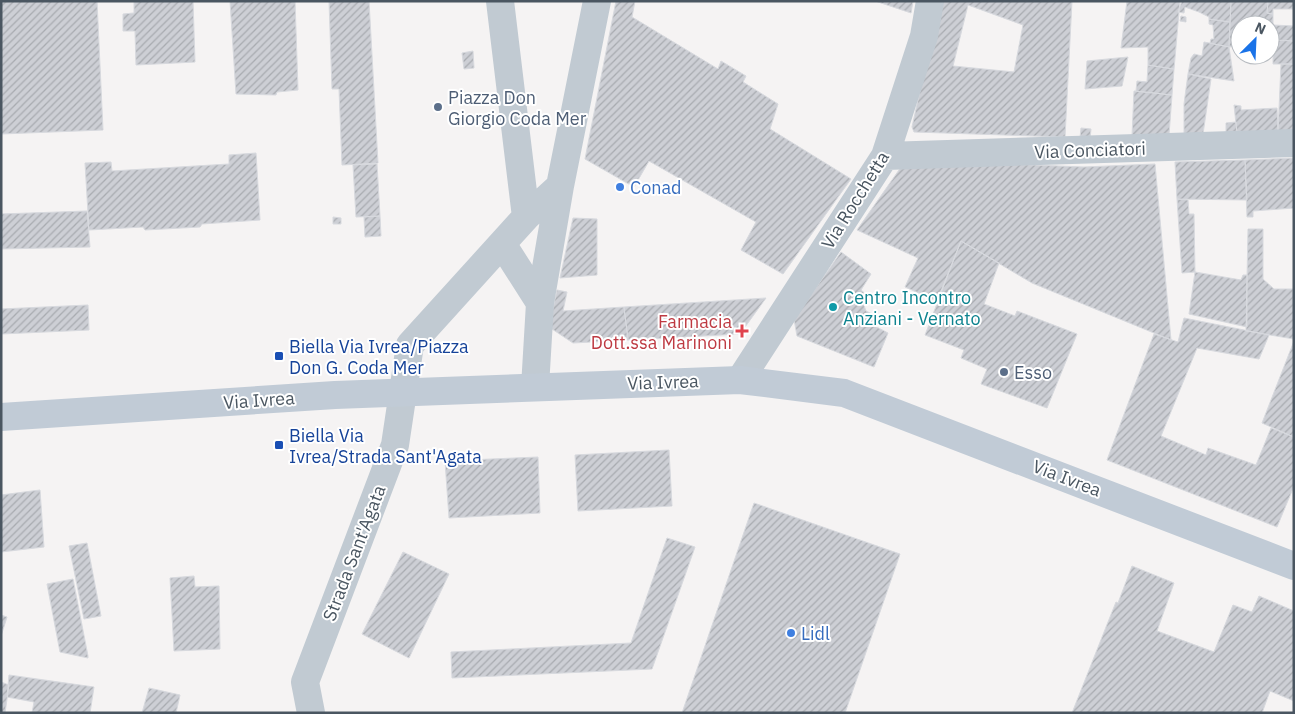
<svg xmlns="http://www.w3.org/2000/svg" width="1295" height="714" font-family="'IBM Plex Sans',sans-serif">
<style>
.building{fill:url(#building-hatch);stroke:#d7d9de;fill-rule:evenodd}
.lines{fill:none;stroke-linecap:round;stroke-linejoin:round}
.street{stroke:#c1cad2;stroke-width:28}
.secondary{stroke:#c1cbd6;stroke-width:28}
.service-dot{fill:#5c6f8a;stroke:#fff;stroke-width:2}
.shop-dot{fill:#3f7fe0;stroke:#fff;stroke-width:2}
.culture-dot{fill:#0f9aa8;stroke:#fff;stroke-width:2}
.health-dot{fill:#e0444e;stroke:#fff;stroke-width:2}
.transit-dot{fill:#1a4fb4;stroke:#fff;stroke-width:2}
.labels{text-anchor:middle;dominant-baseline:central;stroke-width:4;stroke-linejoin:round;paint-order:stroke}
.service-label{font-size:18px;fill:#4e5e75;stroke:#fff;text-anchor:start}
.street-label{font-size:18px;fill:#4a5661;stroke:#fff}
.shop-label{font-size:18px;fill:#366cbe;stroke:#fff;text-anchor:start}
.culture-label{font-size:18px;fill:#0d838f;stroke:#fff;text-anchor:start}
.health-label{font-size:18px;fill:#be3a42;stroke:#fff;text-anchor:end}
.transit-label{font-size:18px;fill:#164399;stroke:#fff;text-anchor:start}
</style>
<defs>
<pattern id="building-hatch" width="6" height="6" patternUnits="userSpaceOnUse" patternTransform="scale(1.25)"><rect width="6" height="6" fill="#cdcfd5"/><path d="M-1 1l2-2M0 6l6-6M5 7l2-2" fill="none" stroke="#a8abb0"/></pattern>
</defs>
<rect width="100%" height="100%" fill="#f5f3f3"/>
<!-- building -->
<path class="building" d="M1,1H97L103,130L1,134Z
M134,1H193L195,62L136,65L135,31H123V14L134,13Z
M230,1H295L298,90L277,92L276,95L236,94Z
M329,1H369L378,163L342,165L339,89H332Z
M616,1H635L632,17L718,69L721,61L746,76L743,82L778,104L770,129L851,179L783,274L741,250L756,222L649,161L634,187L585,159Z
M875,1H913L911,13Z
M940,1H1072L1065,137L914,132L912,127ZM968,5L1023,25L1014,72L953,66Z
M1127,1H1180L1174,69L1148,65V47L1121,48Z
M1182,1H1231L1230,22L1209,19V17L1199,12L1185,7L1184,13L1178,12Z
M1231,1H1268L1267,13L1273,14V45H1270V25H1240V46L1229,47Z
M1268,1H1294V9H1273V14L1267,13Z
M1181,16L1186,17V22L1180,21Z
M1209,19L1230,22L1229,47L1210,43L1211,39H1214L1213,25L1209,24Z
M1273,25L1294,26V41L1273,40Z
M1273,40L1294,41V64H1273Z
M1204,42L1229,47L1234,81L1188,74L1191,58L1194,54L1202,56Z
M473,51L474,68L464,69L462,53Z
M1128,57L1122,86L1085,89L1087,61Z
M1281,64H1294V132H1278Z
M1148,65L1174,69L1172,95L1136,91L1137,81L1147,82Z
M1188,74L1211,79L1203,134H1184V104Z
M1134,91L1172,95L1169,135L1132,136Z
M1234,105L1241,106V110L1277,108L1278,132L1237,133Z
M1236,122L1237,133H1226V123Z
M1081,128L1091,129L1090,139L1080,138Z
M256,153L260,220L202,224L200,227L145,230L143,227L89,230L85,163L111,162L112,171L229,164V155Z
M1294,158V208L1253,211V217H1247L1245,160Z
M906,160L1084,167L1155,164L1171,340L1032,283L961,241L937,301L905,287L918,258L857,230Z
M1245,160L1247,200L1177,199L1175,162Z
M377,164L380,216L356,217L353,165Z
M1177,199L1188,200L1189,214H1194L1195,272L1182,273Z
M87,211L90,247L1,249V214Z
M380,216L381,236L365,237L364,217Z
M333,217L341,218V224H333Z
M573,218L597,219V275L560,278Z
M1248,229H1263V279L1274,289H1293L1294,339L1246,331Z
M961,241L999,263L984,304L1015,316L1017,311L1077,334L1047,408L981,384L987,369L961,358L964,350L925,335Z
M841,252L871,274L861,290L868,296L863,303L866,311L874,315L871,324L888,333L874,367L797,336L794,319Z
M1195,272L1241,280L1243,275H1247V327L1189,314Z
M557,290L567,292L563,311L624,307L628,340L573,343L549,327Z
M766,298L740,334L628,340L624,307Z
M88,305L89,330L1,334V309Z
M1184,318L1269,335L1259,359L1197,348L1161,436L1206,455L1208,448L1256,465L1271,428L1294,437V486L1277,527L1107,460L1154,334L1178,342Z
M1294,341V437L1262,423Z
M669,450L672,506L578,511L575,455Z
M538,457L540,513L449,518L445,461Z
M40,490L44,547L1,552V495Z
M754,503L900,554L845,713H682Z
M667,538L695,547L652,669L452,678L451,652L631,643Z
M87,543L101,616L84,619L69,546Z
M403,552L449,574L409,658L362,634Z
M1132,566L1174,583L1157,631L1214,652L1233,605L1252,612L1259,596L1294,611V701L1270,691L1262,713H1072L1108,622L1116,602L1118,603Z
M194,576L195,587L219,586L220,649L174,651L170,578Z
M73,579L88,656V658L60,652L47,584Z
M1,615L7,617L1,636Z
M9,675L94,687L90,713H32L34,702L7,697Z
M1,682L9,685L5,713H1Z
M149,688L180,695L176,713H142Z"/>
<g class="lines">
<!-- street -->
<path class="street" d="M500,1L526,217
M885,156L1294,143
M503,245L540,303
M740,380L885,156L924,36L930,1
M535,387L540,303L560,186L597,1
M311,713L305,682L395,445L410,345L526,217L560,186"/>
<!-- secondary -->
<path class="secondary" d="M1,417L335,395L740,380L844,393L1294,566"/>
</g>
<!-- markers -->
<g class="service-dot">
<circle cx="438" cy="107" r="5"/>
<circle cx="1004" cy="372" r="5"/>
</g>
<g class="shop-dot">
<circle cx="620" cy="187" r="5"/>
<circle cx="791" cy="633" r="5"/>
</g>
<circle class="culture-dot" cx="833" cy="307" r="5"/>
<path class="health-dot" d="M739.5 323.5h5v5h5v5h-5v5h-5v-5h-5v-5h5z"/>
<g class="transit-dot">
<rect x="274" y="351" width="10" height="10" rx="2.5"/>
<rect x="274" y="440" width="10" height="10" rx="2.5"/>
</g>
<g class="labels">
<!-- service labels -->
<g class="service-label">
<text x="448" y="97">Piazza Don<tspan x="448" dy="21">Giorgio Coda Mer</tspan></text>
<text x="1014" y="372">Esso</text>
</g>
<!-- street labels -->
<g class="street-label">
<text transform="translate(1090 150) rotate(-2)">Via Conciatori</text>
<text transform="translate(855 200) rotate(-58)">Via Rocchetta</text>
<text transform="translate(663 382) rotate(-2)">Via Ivrea</text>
<text transform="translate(259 400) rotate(-4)">Via Ivrea</text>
<text transform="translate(1067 478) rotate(21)">Via Ivrea</text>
<text transform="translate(354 553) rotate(-69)">Strada Sant'Agata</text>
</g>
<!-- shop labels -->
<g class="shop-label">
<text x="630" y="187">Conad</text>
<text x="801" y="633">Lidl</text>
</g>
<!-- culture labels -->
<g class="culture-label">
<text x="843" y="297">Centro Incontro<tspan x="843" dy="21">Anziani - Vernato</tspan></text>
</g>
<!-- health labels -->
<g class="health-label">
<text x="732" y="321">Farmacia<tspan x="732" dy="21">Dott.ssa Marinoni</tspan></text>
</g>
<!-- transit labels -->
<g class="transit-label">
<text x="289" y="346">Biella Via Ivrea/Piazza<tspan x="289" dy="21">Don G. Coda Mer</tspan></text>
<text x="289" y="435">Biella Via<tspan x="289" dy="21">Ivrea/Strada Sant'Agata</tspan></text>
</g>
</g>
<!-- border -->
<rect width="1295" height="714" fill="none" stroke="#4a5661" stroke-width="5"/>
<!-- north arrow -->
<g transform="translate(1255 40) rotate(24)"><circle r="24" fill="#ffffff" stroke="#b7bbc0"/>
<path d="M0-4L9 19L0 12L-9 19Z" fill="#1a73e8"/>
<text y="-8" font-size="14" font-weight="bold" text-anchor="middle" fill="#4a5661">N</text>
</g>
</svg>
